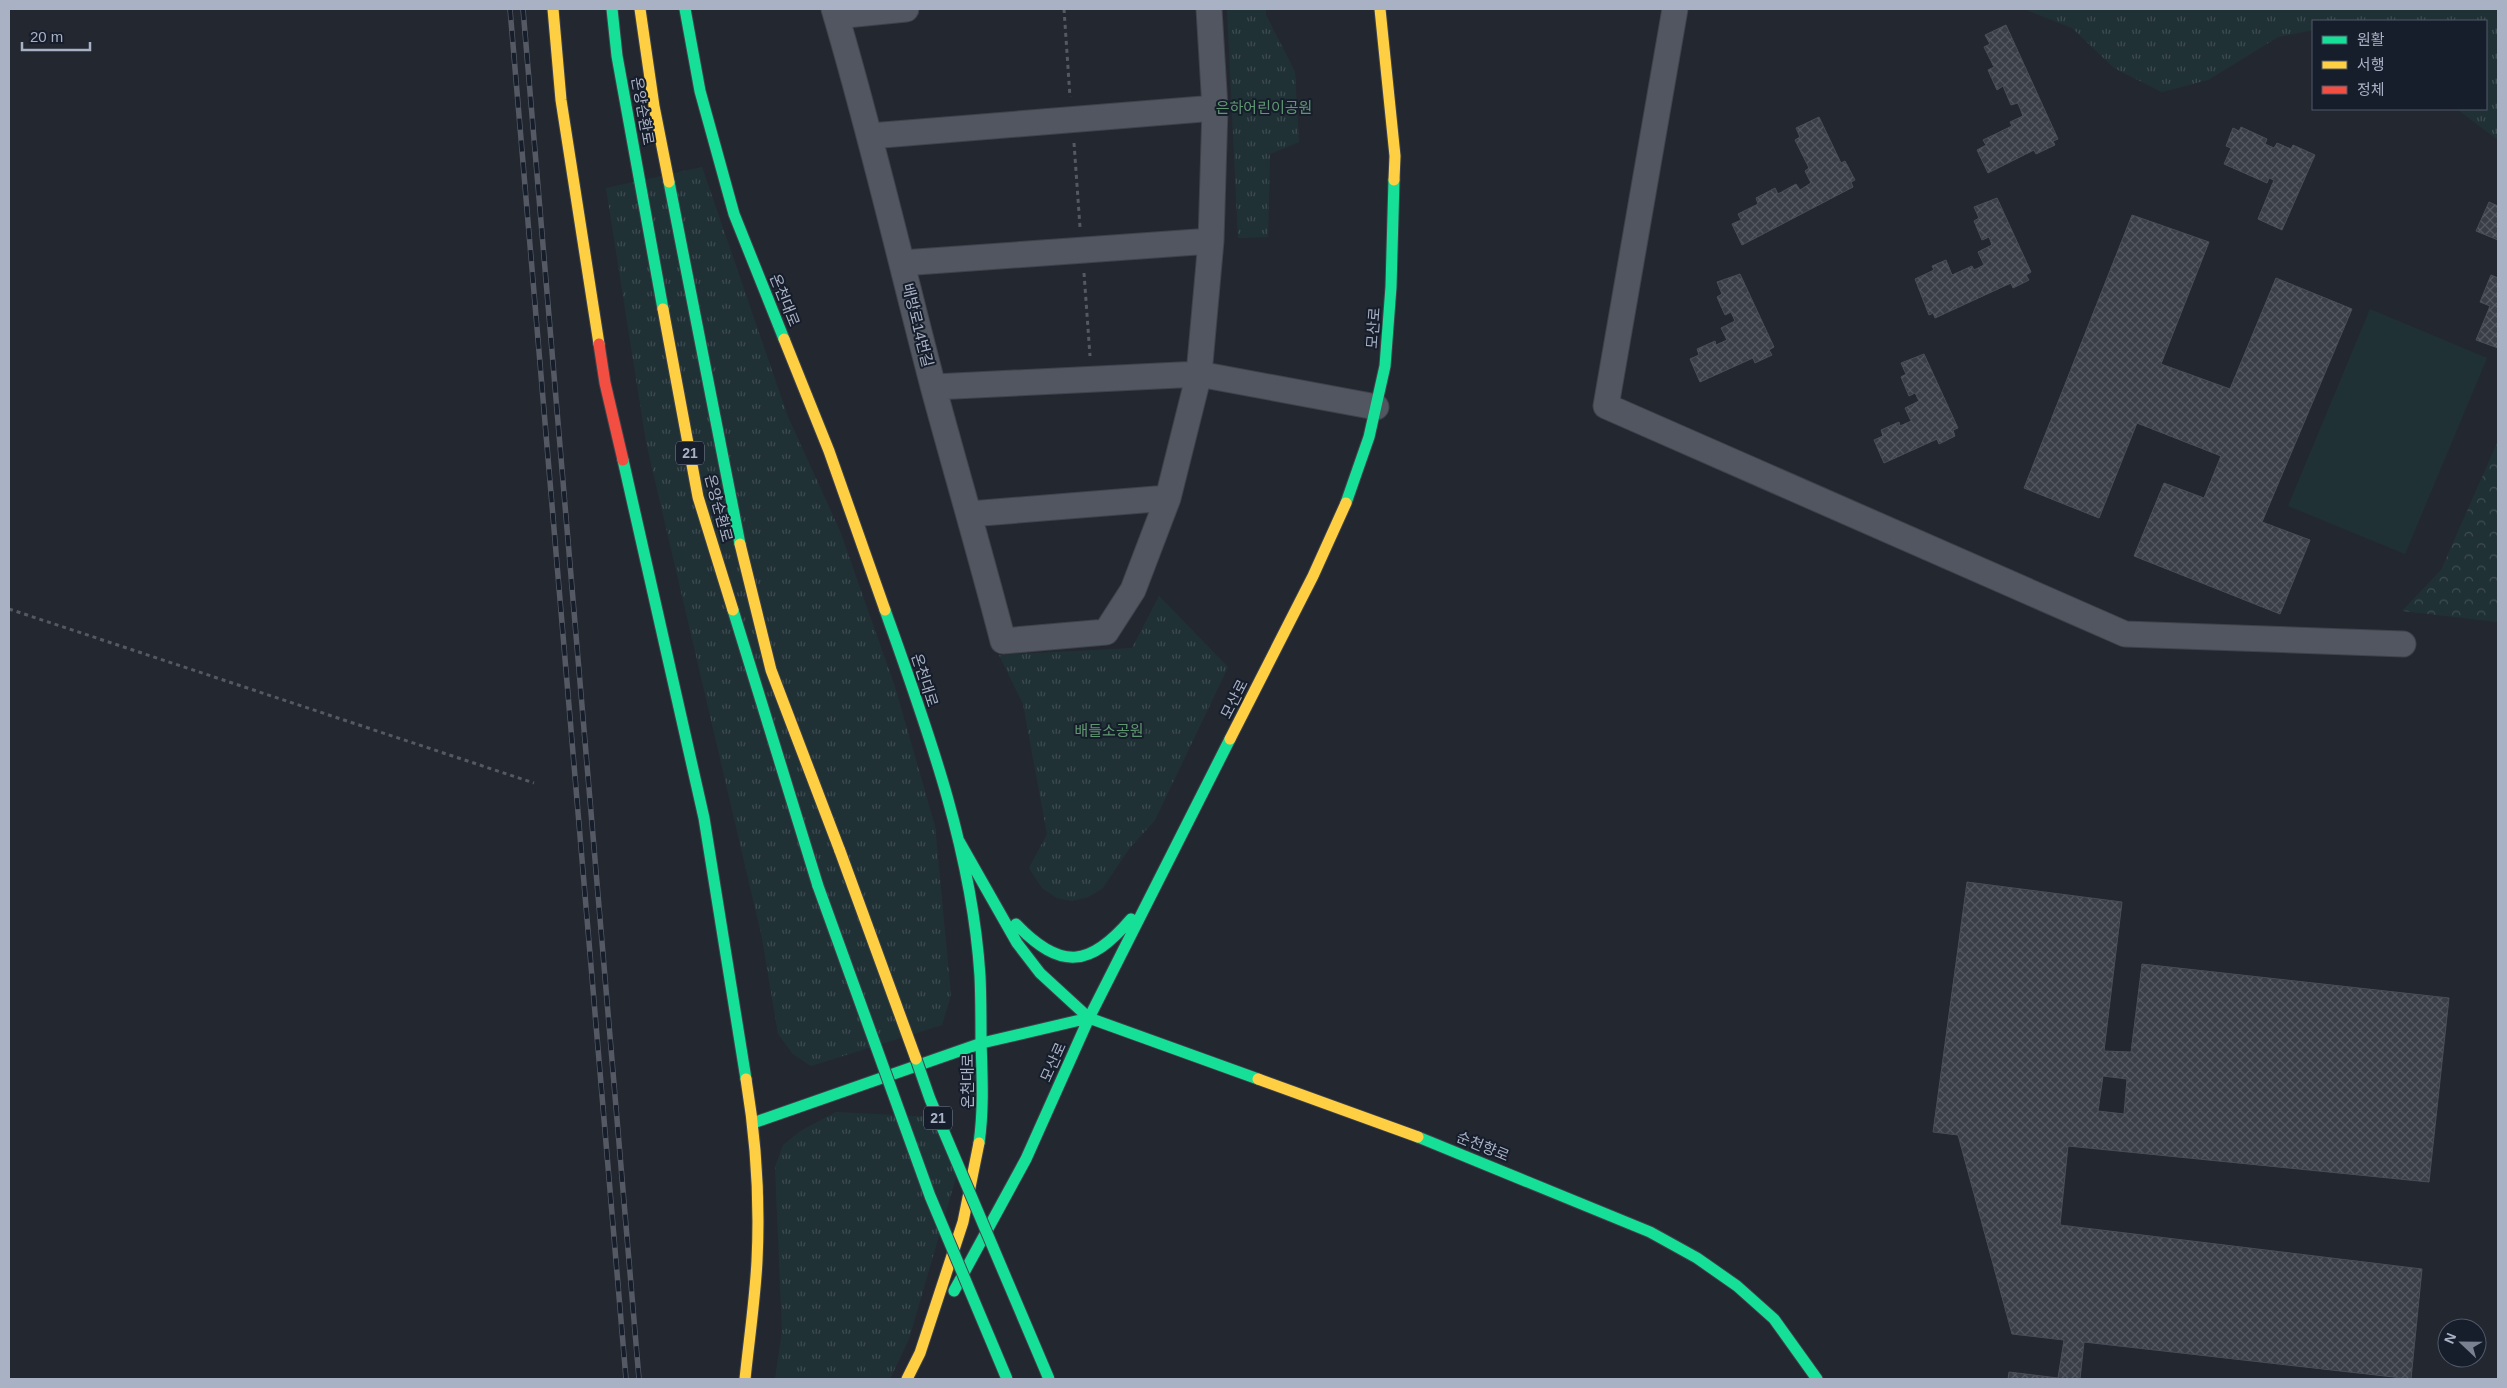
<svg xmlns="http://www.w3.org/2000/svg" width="2507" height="1388" font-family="Arial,'Noto Sans KR',sans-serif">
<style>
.grass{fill:url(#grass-tufts)}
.forest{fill:url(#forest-crowns)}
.pitch{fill:#203136}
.building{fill:url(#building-cross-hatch);stroke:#4a4e58;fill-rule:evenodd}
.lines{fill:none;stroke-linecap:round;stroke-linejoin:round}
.street-casing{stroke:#3f424a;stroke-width:27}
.fast-casing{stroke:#3f424a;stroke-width:13}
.slow-casing{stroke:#3f424a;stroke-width:13}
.jam-casing{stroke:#3f424a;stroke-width:13}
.path{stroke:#545962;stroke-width:3;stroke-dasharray:4 4;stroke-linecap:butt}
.street{stroke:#515660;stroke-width:25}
.fast{stroke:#16e098;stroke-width:11}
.slow{stroke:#ffcf43;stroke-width:11}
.jam{stroke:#f24e42;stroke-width:11}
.rail-casing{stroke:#555963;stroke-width:5.5}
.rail{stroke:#161d2b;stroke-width:4;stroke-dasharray:11;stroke-linecap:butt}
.fast-bridge-casing{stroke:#3f434c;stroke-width:13;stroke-linecap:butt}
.slow-bridge-casing{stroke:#3f434c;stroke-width:13;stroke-linecap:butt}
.fast-bridge{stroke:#16e098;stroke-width:11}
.slow-bridge{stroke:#ffcf43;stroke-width:11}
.labels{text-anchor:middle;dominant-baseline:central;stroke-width:4;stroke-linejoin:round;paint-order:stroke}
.shield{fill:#161d2b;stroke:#7d8597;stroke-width:1}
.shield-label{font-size:14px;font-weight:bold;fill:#a9b1c5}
.park-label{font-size:15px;fill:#609671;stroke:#161d2b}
.street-label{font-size:15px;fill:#a9b1c5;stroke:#161d2b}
</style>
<defs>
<pattern id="grass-tufts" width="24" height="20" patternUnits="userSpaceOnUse" patternTransform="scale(1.25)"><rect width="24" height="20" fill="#203136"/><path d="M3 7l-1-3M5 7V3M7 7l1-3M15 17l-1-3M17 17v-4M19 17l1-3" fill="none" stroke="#3e4c52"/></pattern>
<pattern id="forest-crowns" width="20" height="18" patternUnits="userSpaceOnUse" patternTransform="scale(1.25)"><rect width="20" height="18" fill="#203136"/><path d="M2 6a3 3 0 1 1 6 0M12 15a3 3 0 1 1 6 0" fill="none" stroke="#3e4c52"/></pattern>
<pattern id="building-cross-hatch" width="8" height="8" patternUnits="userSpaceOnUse" patternTransform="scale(1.25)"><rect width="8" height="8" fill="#3a3e47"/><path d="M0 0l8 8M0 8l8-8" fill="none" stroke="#545860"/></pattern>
</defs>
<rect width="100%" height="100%" fill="#232730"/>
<!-- grass -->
<path class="grass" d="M1227,9H1266V15L1295,72L1299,142L1270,154L1268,237L1238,238Z
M2024,9H2498V140L2457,109H2486V21H2313V30L2278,37L2208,80L2162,92L2114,68L2072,28Z
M702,167L788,417L840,531L895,687L935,826L951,995L942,1025L811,1066L793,1054L778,1034L762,938L646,442L606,188Z
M1159,596L1228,667L1155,820L1129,849L1102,889L1088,897L1072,901L1057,898L1042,888L1029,868L1047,834L1023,704L999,655L1132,648Z
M836,1112L933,1117L961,1160L909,1339L890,1379H775L782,1331L775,1167L783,1145L802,1130Z"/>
<!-- forest -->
<path class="forest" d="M2498,441V622L2402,611L2441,570Z"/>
<!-- pitch -->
<path class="pitch" d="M2370,309L2487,358L2405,554L2288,506Z"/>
<!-- building -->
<path class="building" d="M2006,25L2058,139L2053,141L2055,145L2036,154L2034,150L1988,173L1977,150L1986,145L1983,140L2012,126L2010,122L2023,116L2018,103L2011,105L2003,86L1997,90L1988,70L1994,67L1984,47L1990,44L1985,35Z
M1819,117L1841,163L1845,161L1855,180L1851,182L1853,187L1742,245L1732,224L1741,220L1738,214L1758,204L1756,198L1775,188L1778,194L1796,184L1800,190L1811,183L1805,171L1809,168L1795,140L1800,137L1796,128Z
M2241,127L2267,139L2265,144L2274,148L2277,143L2291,149L2293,145L2315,155L2282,230L2258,219L2274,180L2269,178L2267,183L2224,164L2231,148L2226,146L2233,128L2239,131Z
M1997,198L2031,272L2026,275L2029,280L2013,288L2011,283L1935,318L1933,313L1929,315L1915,279L1934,270L1932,266L1946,260L1952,275L1972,266L1974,270L1984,265L1978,252L1992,245L1989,237L1982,240L1974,221L1979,218L1974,207Z
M2489,202L2498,206V240L2476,231Z
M2132,215L2209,242L2161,364L2230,389L2276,278L2352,309L2262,522L2310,540L2280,614L2134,556L2164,483L2204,498L2221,456L2137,423L2099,518L2024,488Z
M1740,274L1774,347L1769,350L1772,355L1755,363L1753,358L1700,382L1690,359L1699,355L1697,349L1715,341L1716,345L1727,340L1721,328L1735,321L1731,312L1725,315L1717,297L1722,294L1717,282Z
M2491,275L2498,278V348L2476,340L2490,306L2480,302Z
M1924,354L1958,428L1953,430L1955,436L1939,444L1937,439L1884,463L1874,440L1883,436L1881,430L1899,422L1900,426L1911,421L1905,408L1919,401L1915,393L1909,396L1901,377L1906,374L1901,363Z
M1967,882L2122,902L2104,1051L2131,1052L2142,964L2449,998L2429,1182L2068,1146L2060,1225L2422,1269L2411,1379L2084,1342L2080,1379H2008L2009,1372L2058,1378L2064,1340L2012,1334L1958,1135L1933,1132ZM2103,1076L2127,1079L2124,1114L2098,1111Z"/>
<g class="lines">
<defs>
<path id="street" d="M834,9C871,133 900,260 933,386C956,471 981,556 1003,641L1106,632L1133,590L1168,498L1199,374L1211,241L1215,108L1209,9
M1675,9L1606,406L2125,634L2403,644
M836,16L906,9
M870,136L1215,108
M902,263L1211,241
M934,387L1199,374L1376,407
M970,514L1168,498"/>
<path id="fast" d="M612,9L617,56L663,309
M685,9L700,91L734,214L784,339
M669,182L740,544
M623,460L704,818L746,1079
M1346,503L1369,437L1385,366L1391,287L1394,180
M733,610L818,886
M885,610C927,728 972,850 980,976C981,997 981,1019 981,1041C982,1075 984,1108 979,1143
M959,841L1017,943L1040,973L1089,1018L1258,1079
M1016,924C1061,971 1090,967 1131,919
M753,1123L982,1043L1089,1018
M1418,1137L1650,1232L1697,1258L1737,1286L1774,1319L1817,1379
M954,1291L1026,1159L1089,1018L1230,739"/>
<path id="slow" d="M553,9L561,100L599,344
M640,9L654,106L669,182
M1380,9L1395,156L1394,180
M663,309L698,497L733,610
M784,339L829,451L885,610
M740,544L771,670L840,851
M1230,739L1313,576L1346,503
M1258,1079L1418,1137
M745,1379C749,1340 755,1300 757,1261C760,1200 756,1139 746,1079
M907,1379L920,1353L963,1222L979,1143"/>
<path id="jam" d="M599,344L605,383L623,460"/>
</defs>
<!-- street casing -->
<use href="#street" class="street-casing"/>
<!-- fast casing -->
<use href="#fast" class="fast-casing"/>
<!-- slow casing -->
<use href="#slow" class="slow-casing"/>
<!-- jam casing -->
<use href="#jam" class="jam-casing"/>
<!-- path -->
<path class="path" d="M1064,9L1070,97
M1074,143L1080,227
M1084,273L1090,356
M9,609L534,783"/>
<!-- street -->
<use href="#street" class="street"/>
<!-- fast -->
<use href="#fast" class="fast"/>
<!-- slow -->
<use href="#slow" class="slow"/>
<!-- jam -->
<use href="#jam" class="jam"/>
<defs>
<path id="rail" d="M510,9L626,1379
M523,9L639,1379"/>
</defs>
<!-- rail casing -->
<use href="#rail" class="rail-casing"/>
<!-- rail -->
<use href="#rail" class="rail"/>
<defs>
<path id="fast-bridge" d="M818,886L930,1196L1007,1379
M916,1059L930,1099L1049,1379"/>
<path id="slow-bridge" d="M840,851L916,1059"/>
</defs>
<!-- fast-bridge casing -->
<use href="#fast-bridge" class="fast-bridge-casing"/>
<!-- slow-bridge casing -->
<use href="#slow-bridge" class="slow-bridge-casing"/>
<!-- fast-bridge -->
<use href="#fast-bridge" class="fast-bridge"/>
<!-- slow-bridge -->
<use href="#slow-bridge" class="slow-bridge"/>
</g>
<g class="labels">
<!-- shield labels -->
<g class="shield">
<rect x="676" y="441.5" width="28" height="23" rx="4"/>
<rect x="924" y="1106.5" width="28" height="23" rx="4"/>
</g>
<g class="shield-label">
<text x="690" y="453">21</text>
<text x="938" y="1118">21</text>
</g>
<!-- park labels -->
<g class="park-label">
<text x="1264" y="107">은하어린이공원</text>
<text x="1109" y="730">배들소공원</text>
</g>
<!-- street labels -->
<g class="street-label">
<text transform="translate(643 111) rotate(80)">온양순환로</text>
<text transform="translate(785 300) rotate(68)">온천대로</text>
<text transform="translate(918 325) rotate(76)">배방로14번길</text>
<text transform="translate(1373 328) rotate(-86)">모산로</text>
<text transform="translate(719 508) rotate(75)">온양순환로</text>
<text transform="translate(925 680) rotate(72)">온천대로</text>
<text transform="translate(1234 699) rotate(-63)">모산로</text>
<text transform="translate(1053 1062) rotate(-66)">모산로</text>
<text transform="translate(967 1081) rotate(-90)">온천대로</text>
<text transform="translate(1483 1146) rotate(22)">순천향로</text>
</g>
</g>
<!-- border -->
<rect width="2507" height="1388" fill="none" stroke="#a9b1c5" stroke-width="20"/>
<!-- legend -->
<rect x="2312" y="20" width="175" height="90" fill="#161d2b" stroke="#515869"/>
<rect x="2322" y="36" width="25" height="8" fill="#16e098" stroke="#515869"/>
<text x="2357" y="45" font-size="15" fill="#a9b1c5">원활</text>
<rect x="2322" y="61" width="25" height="8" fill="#ffcf43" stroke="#515869"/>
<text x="2357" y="70" font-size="15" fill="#a9b1c5">서행</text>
<rect x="2322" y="86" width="25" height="8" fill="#f24e42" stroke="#515869"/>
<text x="2357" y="95" font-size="15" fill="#a9b1c5">정체</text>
<!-- north arrow -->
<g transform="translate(2462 1343) rotate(292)"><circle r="24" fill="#161d2b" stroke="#515869"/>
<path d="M0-4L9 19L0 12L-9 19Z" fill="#7a8191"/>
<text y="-8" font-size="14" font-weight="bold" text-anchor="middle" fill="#a9b1c5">N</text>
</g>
<!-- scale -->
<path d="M22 42v8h68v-8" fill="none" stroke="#a9b1c5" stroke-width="2.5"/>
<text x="30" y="42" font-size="15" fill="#a9b1c5" stroke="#161d2b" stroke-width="4" paint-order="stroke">20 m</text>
</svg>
